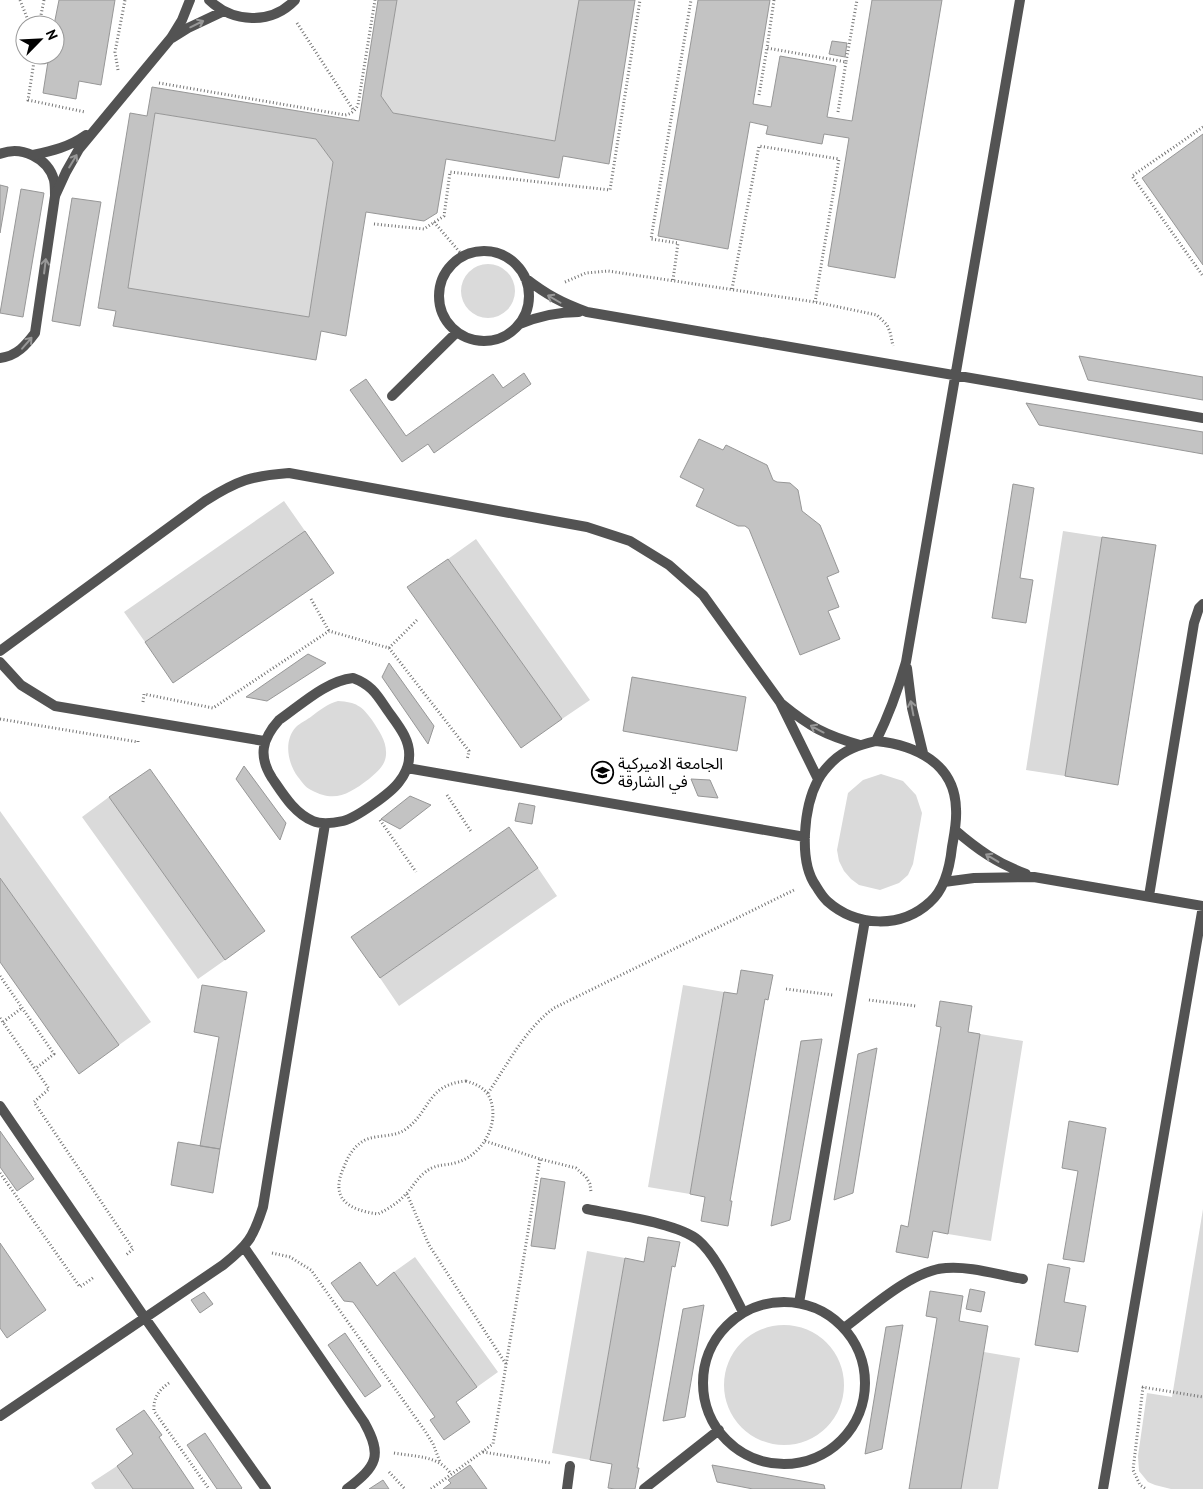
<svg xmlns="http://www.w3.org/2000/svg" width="1203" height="1489" font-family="'PT Sans','Noto Sans Arabic',sans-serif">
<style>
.green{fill:#dadada}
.building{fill:#c3c3c3;stroke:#979797;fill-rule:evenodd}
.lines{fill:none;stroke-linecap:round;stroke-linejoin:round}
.path{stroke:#757575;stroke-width:3;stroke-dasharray:1 2.5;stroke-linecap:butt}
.lane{stroke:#535353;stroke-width:10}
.street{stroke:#535353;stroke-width:10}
.oneway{stroke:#989898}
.labels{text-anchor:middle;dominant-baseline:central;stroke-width:4;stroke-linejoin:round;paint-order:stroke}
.poi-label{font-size:16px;fill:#000;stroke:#fff;text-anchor:start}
</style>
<rect width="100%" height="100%" fill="#fff"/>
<!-- green -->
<path class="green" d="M397,0H579L555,141L393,113L381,96Z
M155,113L316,139L333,162L309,317L128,288Z
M461 291a27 27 0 1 1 54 0a27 27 0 1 1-54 0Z
M284,501L305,531L145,642L124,612Z
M1063,531L1102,537L1065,776L1026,770Z
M476,539L590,700L562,719L448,559Z
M338,701C356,702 362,706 372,720C379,731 387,741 386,755C385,766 377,772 369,779C349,794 335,803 311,790C305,787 302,782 298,777C288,764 283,741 296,727C300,723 307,720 312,716C320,710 327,704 338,701Z
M881,774L903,781L916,795L922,813L913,864L908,875L899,883L880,890L859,885L851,879L844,871L839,861L837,850L848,793L863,780Z
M109,797L225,960L198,979L82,817Z
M0,811L151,1022L119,1045L0,878Z
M538,868L557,896L399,1006L380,978Z
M683,985L724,992L690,1194L648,1187Z
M980,1034L1023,1041L991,1241L948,1234Z
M1203,1209V1489H1171L1155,1485L1148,1482L1139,1471L1138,1456L1147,1393L1172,1397Z
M587,1251L625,1258L590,1460L552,1453Z
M415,1257L498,1372L477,1387L394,1272Z
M724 1385a60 60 0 1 1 120 0a60 60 0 1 1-120 0Z
M984,1352L1020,1358L998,1489H961Z
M117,1466L133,1489H95L91,1483Z"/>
<!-- building -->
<path class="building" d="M59,0H115L101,85L79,81L76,99L43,93L49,55H55L54,25Z
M378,0H397L381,96L393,113L555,141L579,0H635L609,164L563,156L559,178L446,159L437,213L424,221L366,212L346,336L321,331L316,360L113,326L116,311L98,308L130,113L147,116L152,87L359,121ZM155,113L316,139L333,162L309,317L128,288Z
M698,0H770L753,104L771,107L780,56L836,66L827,117L852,121L872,0H942L895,278L828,266L849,138L824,134L822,144L766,134L768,126L750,122L728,249L658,236Z
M832,41L847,43L845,57L829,54Z
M1203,134V265L1142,178Z
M0,185L8,187L0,233Z
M21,189L44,193L23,317L0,313Z
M72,198L101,202L80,326L52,321Z
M1079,356L1203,377V400L1088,380Z
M524,373L531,384L434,453L428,444L402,462L350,390L366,379L406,436L493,374L503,388Z
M1026,403L1203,432V454L1039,425Z
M699,439L723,450L726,445L767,465L773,480L777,482L790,483L798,490L802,511L820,525L839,572L827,577L839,607L828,611L840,639L800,655L749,529L745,526H738L696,506L704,489L680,477Z
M1013,484L1034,488L1020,578L1033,580L1026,623L992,618Z
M305,531L334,573L173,683L145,642Z
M1102,537L1156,545L1118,785L1065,776Z
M448,559L562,719L521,748L407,587Z
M308,654L326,663L267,701L246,697Z
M389,663L434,726L428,744L382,677Z
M632,677L746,697L737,751L623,731Z
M244,766L286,823L280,840L236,779Z
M150,769L265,931L225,960L109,797Z
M691,779L710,780L718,798L698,796Z
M410,796L431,805L400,829L381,819Z
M519,803L535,806L532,824L515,821Z
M509,827L538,868L380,978L351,937Z
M0,878L119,1045L79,1074L0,962Z
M741,970L773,975L768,1000L765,999L730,1201H732L728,1226L701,1221L705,1197L690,1194L724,992L737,994Z
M202,985L247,992L220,1149L200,1146L219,1037L194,1032Z
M940,1001L972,1006L968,1032L980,1034L948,1234L933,1231L928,1258L896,1252L901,1225L908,1227L941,1027L936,1026Z
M822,1039L790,1220L771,1226L801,1041Z
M877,1048L853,1193L834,1200L858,1054Z
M1069,1121L1106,1128L1084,1262L1063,1259L1078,1171L1062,1168Z
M0,1131L34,1179L17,1191L0,1167Z
M178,1142L220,1149L213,1193L171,1185Z
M541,1178L565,1182L555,1249L531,1246Z
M648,1237L680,1242L675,1267L672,1266L637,1468H639L635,1489H615L608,1488L612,1464L590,1460L625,1258L644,1262Z
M0,1243L46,1310L7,1338L0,1328Z
M360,1262L377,1286L394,1272L477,1387L456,1402L470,1422L444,1440L430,1420L435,1417L353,1302L344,1301L331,1283Z
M1048,1264L1070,1268L1064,1302L1086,1306L1078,1352L1035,1345Z
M970,1289L985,1292L981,1312L966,1309Z
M930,1291L963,1296L959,1321L988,1326L961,1489H909L937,1318L926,1316Z
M204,1292L213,1304L200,1313L191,1300Z
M704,1305L685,1417L663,1421L683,1309Z
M903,1325L882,1449L865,1454L886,1327Z
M345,1333L381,1386L365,1397L328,1345Z
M144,1410L162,1435L159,1437L194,1489H133L117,1466L133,1454L116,1429Z
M205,1433L242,1488L241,1489H217L187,1445Z
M470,1465L487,1489H443L451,1483L448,1480Z
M712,1465L824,1485L825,1489H753L717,1482Z
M383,1480L389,1489H369Z"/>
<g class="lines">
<!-- path -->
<path class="path" d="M20,0L30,25
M774,0L767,48L846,62L857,0
M297,23L354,111
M39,25L44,0
M35,55L28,100L85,112
M118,70L115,52L125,0
M159,83L345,115C351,114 355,111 358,105L375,0
M759,95L767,48
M838,112L846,62
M1203,127L1132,176L1203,276
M434,222L463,256
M374,224L424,229L444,216L450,172L610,190L640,0
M673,280L678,243L651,239L691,0
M565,282L586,273L608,271L815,302L877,315L887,325L890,332L893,346
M732,289L759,146L839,159L815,302
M311,599L329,631
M389,648L418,619
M143,702L144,694L213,708L329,631L389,648L469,751L467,760
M0,719L138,742V740
M447,795L472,833
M380,820L416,872
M0,976L54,1054L35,1069
M786,989L833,995
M869,1000L916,1006
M0,1018L49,1089L34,1102L133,1249L126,1255
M3,1022L22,1008
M466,1081C479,1085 489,1090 492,1105C497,1128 481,1155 458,1162C444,1167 437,1162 423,1174C416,1180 412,1188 406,1194C398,1203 388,1209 378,1214C349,1210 329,1199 344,1167C348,1156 354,1146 365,1140C378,1134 394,1138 406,1129C431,1111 426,1085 466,1081Z
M488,1093C508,1064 525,1029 554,1008L796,889
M485,1141L540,1159L576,1168L586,1177L590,1184L591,1192
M0,1173L80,1287L94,1277
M407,1194L429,1245L506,1364
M272,1253L290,1257L311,1270L425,1431L433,1444L440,1462
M169,1383C159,1390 153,1398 154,1411L209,1489
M1142,1387L1203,1397
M1143,1387L1133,1470L1140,1485L1146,1489
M483,1452L551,1463
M394,1453C416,1457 438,1455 451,1474
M389,1472L405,1489
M431,1489L493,1444L540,1159"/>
<!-- lane -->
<path class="lane" d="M0,154C21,145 48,158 54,180C55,185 55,191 55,196L35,333C26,345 17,356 0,358"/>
<!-- street -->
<path class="street" d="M209,0C233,23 271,25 295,0
M172,38L188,28L224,11
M33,155C52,151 69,147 86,135
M55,196L66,172L79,149L171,38L182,20L190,0
M439 296a45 45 0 1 1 90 0a45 45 0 1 1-90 0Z
M525,278C547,295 562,303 587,312L1203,418
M520,324C539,316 558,312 579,312
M392,396L457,332
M0,651L205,501C238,480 251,476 289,473L587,527L630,541L669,565L703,595L780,702L818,779
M0,662L21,685L55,706L264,741
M907,668L912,708L923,753
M353,678C372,685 377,695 388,711C398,725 411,740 409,758C409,766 404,776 399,782C391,793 356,818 343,821C334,823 322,825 313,821C294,813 283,794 272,778C258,756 262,739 279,720C302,704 326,681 353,678Z
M782,704C810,727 825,735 860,745
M876,741C889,715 898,690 906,662L1020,0
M876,741C915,745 955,763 956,809C957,822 954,835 952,847C950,866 945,889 930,902C901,929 856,927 827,901C823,897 819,891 816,886C798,861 804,806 818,780C821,774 827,767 832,762C844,750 859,745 876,741Z
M407,768L805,837
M955,830C978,850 997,863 1026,874
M944,882L974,878L1034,877L1203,906
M1149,896L1194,623L1199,608L1203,604
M0,1106L145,1318L266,1489
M587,1209C615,1215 678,1223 698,1240C716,1255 732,1291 743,1312
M244,1247L364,1422C383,1456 377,1466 347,1489
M703 1383a81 81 0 1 1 162 0a81 81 0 1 1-162 0Z
M799,1303L865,920
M844,1328C871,1308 912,1270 946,1268C971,1266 998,1275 1023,1279
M0,1416L223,1265C248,1245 253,1238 263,1207L325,824
M567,1489L570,1466
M644,1489L719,1430
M1103,1489L1203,906"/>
</g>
<!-- one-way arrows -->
<defs><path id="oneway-shaft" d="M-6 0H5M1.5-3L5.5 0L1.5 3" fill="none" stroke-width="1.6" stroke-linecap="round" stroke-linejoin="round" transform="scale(1.25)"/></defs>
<g class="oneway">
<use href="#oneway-shaft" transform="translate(197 24) rotate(-26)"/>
<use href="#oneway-shaft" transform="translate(73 161) rotate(-59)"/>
<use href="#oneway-shaft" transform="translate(45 266) rotate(-83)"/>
<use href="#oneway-shaft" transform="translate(554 299) rotate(-150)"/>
<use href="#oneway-shaft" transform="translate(27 343) rotate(-49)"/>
<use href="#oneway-shaft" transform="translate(912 708) rotate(-101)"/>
<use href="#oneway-shaft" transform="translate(817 729) rotate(-152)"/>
<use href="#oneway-shaft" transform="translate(992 858) rotate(-149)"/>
</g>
<!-- icons -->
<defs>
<symbol id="university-ring" viewBox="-11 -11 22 22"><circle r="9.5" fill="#fff" stroke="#000" stroke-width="1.5"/><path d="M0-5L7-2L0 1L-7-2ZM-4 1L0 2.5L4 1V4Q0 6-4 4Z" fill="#000"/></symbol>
</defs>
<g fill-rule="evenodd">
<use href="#university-ring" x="590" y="760" width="25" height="25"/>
</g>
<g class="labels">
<!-- poi labels -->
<g class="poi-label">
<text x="618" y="763">الجامعة الاميركية<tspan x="618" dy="18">في الشارقة</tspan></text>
</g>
</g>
<!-- north arrow -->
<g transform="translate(40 40) rotate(66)"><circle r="24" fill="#ffffff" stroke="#999999"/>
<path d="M0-4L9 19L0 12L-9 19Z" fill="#000000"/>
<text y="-8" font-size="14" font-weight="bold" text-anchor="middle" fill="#000000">N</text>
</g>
</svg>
